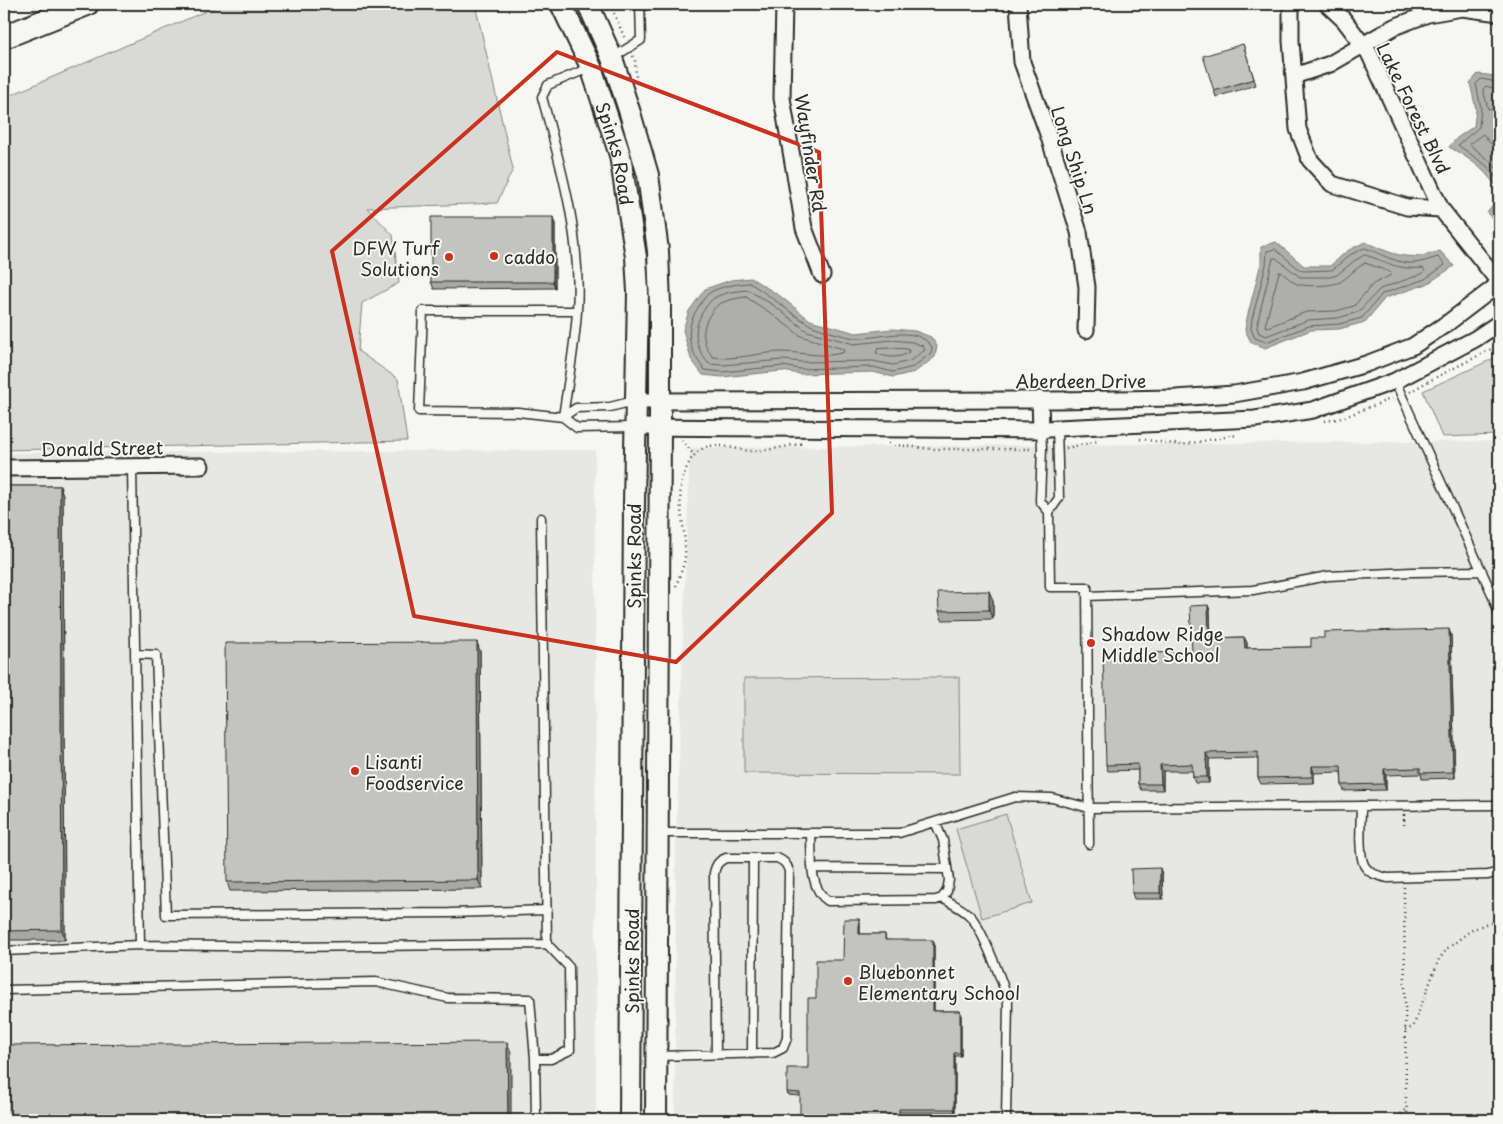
<svg xmlns="http://www.w3.org/2000/svg" width="1503" height="1124" font-family="'Playpen Sans',sans-serif">
<style>
.built{fill:#e7e7e3}
.green{fill:#d9d9d5;stroke:#828280}
.water{fill:#aeaeab;stroke:#7a7a78}
.lines{fill:none;stroke-linecap:round;stroke-linejoin:round}
.shore{stroke:#5f5f5e;stroke-width:1}
.service-casing{stroke:#2b2b2b;stroke-width:11}
.minor-casing{stroke:#2b2b2b;stroke-width:19}
.secondary-casing{stroke:#2b2b2b;stroke-width:24}
.primary-casing{stroke:#2b2b2b;stroke-width:26}
.path{stroke:#2b2b2b;stroke-width:2.5;stroke-dasharray:1 4;stroke-linecap:butt}
.service{stroke:#f6f6f2;stroke-width:8}
.minor{stroke:#f6f6f2;stroke-width:15}
.secondary{stroke:#f6f6f2;stroke-width:20}
.primary{stroke:#f6f6f2;stroke-width:22}
.wall{fill:#a8a8a5;stroke:#2b2b2b}
.shaded-wall{fill:#888886;stroke:#2b2b2b}
.building{fill:#c3c3c0;stroke:#2b2b2b}
.marked{fill:none;stroke:#c8321e;stroke-width:4;stroke-linejoin:round}
.poi-dot{fill:#c8321e;stroke:#f6f6f2;stroke-width:2}
.labels{text-anchor:middle;dominant-baseline:central;stroke-width:4;stroke-linejoin:round;paint-order:stroke}
.street-label{font-size:18px;fill:#2b2b2b;stroke:#f6f6f2}
.poi-label{font-size:18px;fill:#2b2b2b;stroke:#f6f6f2;text-anchor:start}
</style>
<rect width="100%" height="100%" fill="#f6f6f2"/>
<filter id="ink" filterUnits="userSpaceOnUse"><feTurbulence type="fractalNoise" baseFrequency=".02" numOctaves="2"/><feDisplacementMap in="SourceGraphic" scale="10" xChannelSelector="R" yChannelSelector="G"/><feConvolveMatrix kernelMatrix="1 2 1 2 8 2 1 2 1" color-interpolation-filters="sRGB"/></filter>
<g filter="url(#ink)">
<!-- built -->
<path class="built" d="M1499,441V1120H675L676,839L690,448Z
M595,450L596,1120H4V453Z"/>
<!-- green -->
<path class="green" d="M222,4H475L513,169L497,203L367,208L393,235L399,283L362,303L358,351L398,379L407,441L4,450V98Z
M1499,356V435L1442,437L1423,391Z
M959,677L960,774L744,773V678Z
M1006,814L1032,903L982,918L956,829Z"/>
<!-- water -->
<path class="water" d="M1478,74L1496,76L1499,84V109L1494,129L1499,139V226L1487,213L1495,203L1496,186C1482,167 1469,158 1449,147L1457,138L1474,126L1476,109L1470,83Z
M1276,242L1304,266H1330L1347,251L1365,242C1395,255 1408,262 1440,251L1454,266L1427,284L1385,298L1365,322L1339,329L1311,330L1265,348L1251,342L1245,330L1247,318L1261,263V247Z
M751,278L780,296L810,320L856,333L892,329L915,331L931,337L937,346L935,357L915,372L893,377L873,372L800,374L782,371L722,377L703,375L691,359L683,330L689,311L705,289L731,280Z"/>
<g class="lines">
<!-- shore -->
<path class="shore" d="M1499,84L1492,81L1481,79L1476,84L1481,108L1479,127L1458,145L1487,166L1499,181
M1499,90L1486,86L1483,89L1488,109L1499,107
M1499,146L1490,143L1483,134L1469,144L1491,162L1499,171
M1365,248C1379,253 1392,261 1407,263C1417,264 1428,260 1438,257L1445,265L1425,279L1382,294L1362,318L1339,324L1309,326L1266,342L1255,338L1251,329L1252,319L1266,265L1267,251L1275,249L1300,270L1304,271L1332,270L1350,255Z
M1365,255C1389,262 1395,270 1423,268L1425,271L1422,274L1380,289L1358,312L1338,318L1308,320L1266,336L1259,333L1257,328L1258,320L1273,258H1276L1300,277H1330L1337,275L1354,261Z
M1365,263L1390,272L1391,275L1373,284L1354,306L1336,311L1306,312L1268,327L1265,326L1279,272H1281C1286,276 1291,281 1297,284C1305,287 1333,286 1340,282C1349,277 1355,268 1365,263Z
M750,283C770,295 787,311 807,323C814,328 846,337 855,338C877,340 916,323 932,347L931,353L913,367L893,372L873,367L800,369L783,366L722,372L705,370C686,347 684,327 701,303C703,300 706,296 708,294C718,286 738,284 750,283Z
M748,290L773,305L807,331L854,344L892,340L912,342L923,346L925,350L910,361L893,365L873,361L801,362L783,360L723,365L709,364C693,345 692,326 706,307C708,304 711,300 714,298C724,292 737,291 748,290Z
M746,297L769,312L801,336L843,349L844,352C827,359 801,352 782,352C759,352 736,361 713,357C701,343 701,327 711,313C713,310 716,306 719,304C727,300 737,298 746,297Z
M892,348L908,349L909,352C900,359 886,358 876,353L878,349Z"/>
<defs>
<path id="service" d="M612,58L641,40L640,4
M577,311H423L419,411L518,412L563,417L577,428L635,427
M1395,381L1492,594L1499,614
M563,417C568,382 575,346 577,311C582,238 561,166 542,97L548,85L589,68
M563,417L576,408L610,407L634,401
M1057,428L1059,498L1049,512L1050,587H1087L1089,844
M1041,430L1042,448L1040,501L1049,512
M1087,596L1253,590L1328,576L1412,572L1482,571
M135,654L156,655L166,915L450,913L547,910
M1361,806C1361,821 1358,852 1364,865C1369,874 1379,876 1388,878L1488,875L1498,872L1499,869
M658,833H899L1015,797L1052,798L1089,808L1499,805
M811,833C812,855 808,888 828,901L936,900L942,898L947,891L949,880L943,840L935,822
M813,868L947,869
M942,898C951,903 964,909 971,917C982,929 1004,985 1008,1002L1006,1120
M140,945L292,947L547,944L541,518
M4,951L140,945L132,467
M4,990L376,982L448,998L530,999L535,1059H551L570,1050L569,967L547,944
M752,1054L753,858
M658,1056L773,1053L783,1048L787,1038L789,871C787,864 784,861 777,858H726C718,861 716,865 714,873L716,1054
M535,1059L536,1120"/>
<path id="minor" d="M784,4L782,98L804,228L822,275
M1018,4L1022,62L1048,134L1079,232L1087,287L1086,330
M1291,4V41L1298,129L1310,160L1332,184L1407,207L1441,209
M1327,4L1344,20L1369,53L1441,209L1499,282
M1294,76L1330,64L1394,27L1428,14L1462,8L1499,13
M1040,399L1041,430
M636,401L1056,400L1176,398L1234,394L1303,382L1366,364L1413,346L1449,322L1499,284
M635,427L1041,430L1057,428L1255,419L1313,410L1395,381L1475,339L1499,323
M4,468L201,466"/>
<g id="secondary">
<path id="s1" d="M561,4L591,67L620,155L636,257L638,292L634,504L630,1120"/>
<path d="M588,4L612,58L630,113L648,175L658,251L660,305V427L656,1120"/>
</g>
<path id="primary" d="M4,37L87,4"/>
</defs>
<!-- service casing -->
<use href="#service" class="service-casing"/>
<!-- minor casing -->
<use href="#minor" class="minor-casing"/>
<!-- secondary casing -->
<use href="#secondary" class="secondary-casing"/>
<!-- primary casing -->
<use href="#primary" class="primary-casing"/>
<!-- path -->
<path class="path" d="M610,4L625,39
M633,56L635,60L636,77
M1410,392L1427,382L1499,345
M1325,421L1342,418L1393,398
M1140,439L1181,445L1236,435
M682,440L694,455
M889,444L932,449H1033
M1066,448L1098,441
M676,586C679,577 684,566 685,557C687,522 671,497 689,463C693,455 701,448 709,446C723,444 737,450 751,451C768,451 787,446 804,443
M1404,814V825V814
M1404,887L1406,1101L1408,1120
M1405,1030L1413,1027L1439,959L1448,948L1470,931L1485,924L1499,921
M1393,1120L1407,1109"/>
<!-- service -->
<use href="#service" class="service"/>
<!-- minor -->
<use href="#minor" class="minor"/>
<!-- secondary -->
<use href="#secondary" class="secondary"/>
<!-- primary -->
<use href="#primary" class="primary"/>
</g>
<!-- wall -->
<path class="wall" d="M1243,44L1256,85L1216,97L1214,91Z
M555,223V288L434,289L431,282Z
M4,486H60L63,495L65,940H4Z
M993,600V619L942,620L939,611Z
M1208,605L1210,611L1211,638L1244,637L1247,643V648L1311,647L1451,635L1455,778L1422,779L1421,774L1386,775V790L1344,791L1342,785L1341,772L1314,773V783L1261,784L1258,778V758L1209,759V783H1195L1193,777V771H1163V790H1141L1138,784V770L1108,771L1106,765L1192,652Z
M480,651L482,889L230,891L227,882Z
M1162,874L1163,899H1134L1132,893Z
M859,919L860,922V934H885L886,940L934,943V1011H960L961,1014V1056H955V1112H900L800,1096L788,1095L787,1092L808,1068L816,998L843,960Z"/>
<!-- shaded-wall -->
<path class="shaded-wall" d="M553,217L555,223V288L553,282Z
M60,486L63,495L65,940L62,930Z
M989,591L993,600V619L989,610Z
M1208,605L1210,611L1211,644L1209,638Z
M1449,629L1451,635L1455,778L1453,772Z
M1244,637L1247,643V654L1245,648Z
M477,642L480,651L482,889L478,880Z
M1206,753L1209,759V783L1207,777Z
M1160,765L1163,771V790L1161,784Z
M1312,766L1314,773V783L1312,777Z
M1384,769L1386,775V790L1384,784Z
M1160,868L1162,874L1163,899L1160,893Z
M859,919L860,922V937L859,934Z
M933,940L934,943V1014L933,1011Z
M960,1011L961,1014V1056L960,1053Z
M507,1042L511,1052V1120H508Z
M954,1053L955,1056V1112L954,1109Z"/>
<!-- building -->
<path class="building" d="M1243,44L1254,79L1214,91L1203,56Z
M431,217H553V282H431Z
M4,486H60L62,930L4,931Z
M989,591V610L939,611L938,592Z
M1208,605L1209,638L1244,637L1245,648L1311,647V638H1324V632L1449,629L1453,772L1420,773V768L1384,769V784L1342,785L1341,766H1312V777L1258,778V752L1206,753L1207,777H1193L1192,764L1160,765L1161,784H1138V764L1106,765L1103,654L1192,652L1190,606Z
M477,642L478,880L227,882L225,643Z
M1160,868V893H1132L1131,869Z
M844,919H859V934H885V940H933V1011H960V1053H954V1109H899V1120H800V1093L787,1092V1068H808V998H816V960H843Z
M507,1042L508,1120H4V1045Z"/>
</g>
<!-- marked area -->
<path class="marked" d="M557,52L819,152L832,513L676,662L414,616L332,251Z"/>
<!-- markers -->
<g class="poi-dot">
<circle cx="494" cy="256" r="5"/>
<circle cx="449" cy="257" r="5"/>
<circle cx="1091" cy="643" r="5"/>
<circle cx="355" cy="771" r="5"/>
<circle cx="848" cy="981" r="5"/>
</g>
<g class="labels">
<!-- street labels -->
<g class="street-label">
<text transform="translate(1414 108) rotate(64)">Lake Forest Blvd</text>
<text stroke="none"><textPath href="#s1" startOffset="160">Spinks Road</textPath></text>
<text transform="translate(811 153) rotate(81)">Wayfinder Rd</text>
<text transform="translate(1075 160) rotate(72)">Long Ship Ln</text>
<text x="1081" y="380">Aberdeen Drive</text>
<text transform="translate(102 448) rotate(-1)">Donald Street</text>
<text transform="translate(633 556) rotate(-90)">Spinks Road</text>
<text transform="translate(631 961) rotate(-90)">Spinks Road</text>
</g>
<!-- poi labels -->
<g class="poi-label">
<text x="439" y="247" text-anchor="end">DFW Turf<tspan x="439" dy="21">Solutions</tspan></text>
<text x="504" y="256">caddo</text>
<text x="1101" y="633">Shadow Ridge<tspan x="1101" dy="21">Middle School</tspan></text>
<text x="365" y="761">Lisanti<tspan x="365" dy="21">Foodservice</tspan></text>
<text x="858" y="971">Bluebonnet<tspan x="858" dy="21">Elementary School</tspan></text>
</g>
</g>
<!-- margin -->
<rect width="1503" height="1124" fill="none" stroke="#f6f6f2" stroke-width="20"/>
<rect x="10" y="10" width="1483" height="1104" fill="none" stroke="#2b2b2b" stroke-width="2" filter="url(#ink)"/>
</svg>
